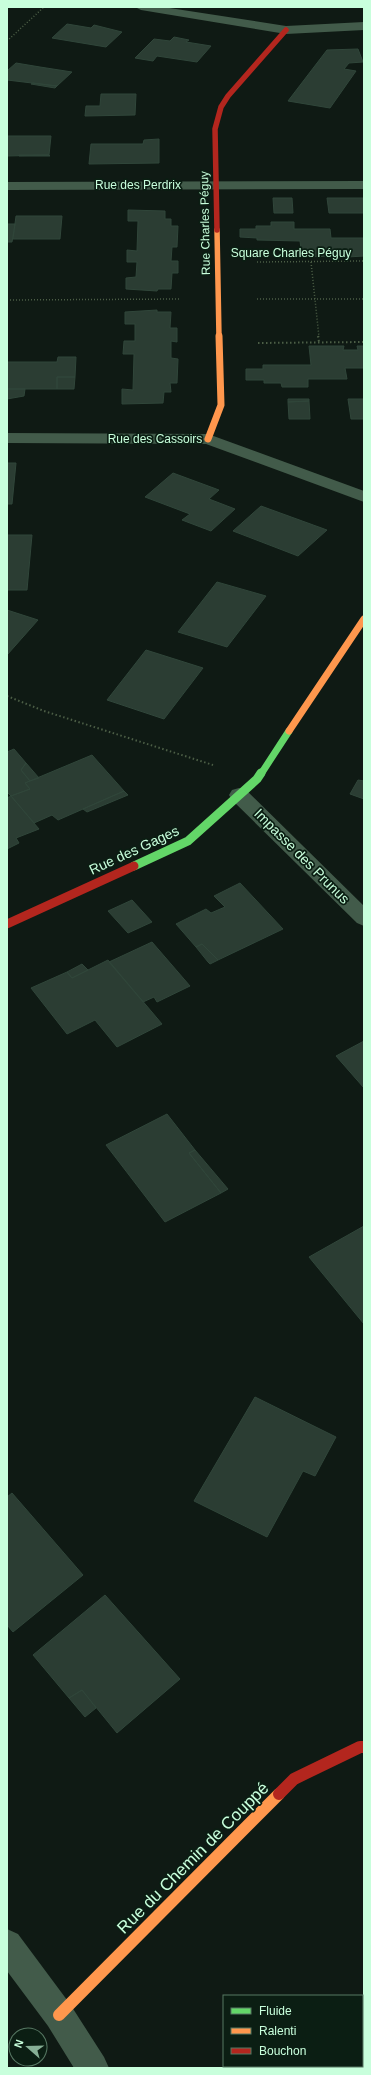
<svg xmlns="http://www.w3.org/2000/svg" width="371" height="2075" font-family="Arial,sans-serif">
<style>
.building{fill:#2b3d33;stroke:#30463a}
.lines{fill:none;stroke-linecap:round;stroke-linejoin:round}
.path-far1{stroke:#4c5e46;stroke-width:1.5;stroke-dasharray:1 2;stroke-linecap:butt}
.path{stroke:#4c5e46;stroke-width:2;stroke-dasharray:1.5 2.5;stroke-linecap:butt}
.street{fill:#425b4a;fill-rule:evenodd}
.fast-far1{stroke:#63d668;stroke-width:7}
.fast{stroke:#63d668;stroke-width:9}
.slow-far2{stroke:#ff974d;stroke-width:5.5}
.slow-far1{stroke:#ff974d;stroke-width:7}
.slow{stroke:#ff974d;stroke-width:12}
.jam-far2{stroke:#b3261e;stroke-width:5.5}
.jam-far1{stroke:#b3261e;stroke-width:9}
.jam{stroke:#b3261e;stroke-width:12}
.labels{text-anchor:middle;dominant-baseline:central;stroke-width:3.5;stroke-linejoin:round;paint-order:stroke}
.far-street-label{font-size:12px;fill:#c8ffdc;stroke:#0b1e13}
.street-label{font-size:14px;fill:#c8ffdc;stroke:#0b1e13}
.near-street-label{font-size:17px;fill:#c8ffdc;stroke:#0b1e13}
</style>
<rect width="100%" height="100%" fill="#0f1a14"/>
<!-- building -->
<path class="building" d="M67,24L91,28L94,25L122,32L106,47L52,38Z
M174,37L189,40L186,42L211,46L197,62L157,56L153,61L135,58L154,39L170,41Z
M358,49L363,62L349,63L344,69L356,71L330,108L288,101L327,50Z
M16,63L40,67L72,72L57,86L7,80V71Z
M33,83L57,86L55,88L31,84Z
M101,94H136L135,115L85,116L86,106H100Z
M7,136H51L49,155L7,156Z
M159,139V163L89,164L91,144H143L144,140Z
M19,155H49L50,156H19Z
M273,198H292L293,213H274Z
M327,198H363L364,213H329Z
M128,210L165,211V219H171V226H178L177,247H172L171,261H178V273H172L171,289H158L157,291L126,289V278L136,277L137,262H127V250L137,251L138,221H128Z
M16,216H62L60,239H13Z
M271,222H294V229H330L331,238H364V256L347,257L346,253H333L334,256L302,257L300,241L257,240V238L240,237V229H256V226H271Z
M7,224H15L12,242H7Z
M157,310V312H171L170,328H177V342L171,341V358L178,359L177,383H170L171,392H164L163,403L122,404V389L133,390L134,354H123L124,341H135V324H125V312Z
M309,346H344L343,350H358L357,346H364V368H345L347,379H308V387H282L281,383H264V380H246V369H263V365H311Z
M58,357H76L75,377H57V389H7V362H57Z
M57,377H75L74,389H57Z
M7,389H25L24,396L7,399Z
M288,399H309V401L288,402Z
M348,399H364V419H351Z
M309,401L310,419H289L288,402Z
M7,463H16L12,504H7Z
M173,473L219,490L209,499L235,509L211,531L182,520L190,514L145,497Z
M261,506L327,530L298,556L233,531Z
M7,535H32L27,590H7Z
M217,582L266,596L227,647L178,632Z
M7,610L38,620L7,655Z
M146,650L203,668L164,719L107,700Z
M14,749L26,763L21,770L30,781L25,783L30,789L11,796L7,792V752Z
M92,755L124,791L58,820L52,815L34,823L11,796L30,789L25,783Z
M26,763L39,778L30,781L21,770Z
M358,780L364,781V799L350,794Z
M124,791L128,795L87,812L83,809Z
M11,796L39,829L16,838L19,843L7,849V798Z
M240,883L283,929L218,960L202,944L196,947L176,924L206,909L211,913L225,907L214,896Z
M132,900L152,922L128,933L108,911Z
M152,942L190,986L157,1002L154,997L143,1002L109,962Z
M202,944L218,960L210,964L208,962L196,947Z
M108,960L162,1024L117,1047L95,1020L67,1034L31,988L67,972L72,978Z
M82,964L88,970L72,978L67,972Z
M364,1041V1088L336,1056Z
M167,1114L195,1150L189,1153L221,1193L165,1222L106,1145Z
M195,1150L228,1189L221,1193L189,1153Z
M364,1226V1324L309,1257Z
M255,1397L336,1437L315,1476L303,1471L267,1537L194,1501Z
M12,1493L83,1575L13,1632L7,1625V1497Z
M105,1595L180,1679L117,1733L82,1690L69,1698L33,1655Z
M82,1690L96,1708L85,1717L69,1698Z"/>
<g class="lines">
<!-- path-far1 -->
<path class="path-far1" d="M7,41L44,7
M257,262L364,261
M311,262L319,337
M257,299H364
M7,300L180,299"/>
<!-- path -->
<path class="path" d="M318,336L319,342
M258,343L364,342
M7,696L44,711L213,765"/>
<!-- street -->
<path class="street" d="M135,7H163L286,26L364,22V30L286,34L141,10Z
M364,181V189L7,190V182Z
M7,433L208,434L364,491V502L206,444L7,443Z
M239,788L246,790L364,906V926L357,923L232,800L229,795L232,790Z
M7,1929L18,1934L70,2004L104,2057L109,2068H74L48,2026L7,1971Z"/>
<!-- fast-far1 -->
<path class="fast-far1" d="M261,774L289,731"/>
<!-- fast -->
<path class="fast" d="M134,866L188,841L257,779L261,773"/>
<!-- slow-far2 -->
<path class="slow-far2" d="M217,230L219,337"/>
<!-- slow-far1 -->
<path class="slow-far1" d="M208,439L221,405L219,336
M289,731L364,619"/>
<!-- slow -->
<path class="slow" d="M59,2015L279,1794"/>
<!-- jam-far2 -->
<path class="jam-far2" d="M217,230L215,129L221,107L228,96L286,30"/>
<!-- jam-far1 -->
<path class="jam-far1" d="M7,924L134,866"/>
<!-- jam -->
<path class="jam" d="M279,1794L294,1779L360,1747H364"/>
</g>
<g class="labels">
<!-- far-street labels -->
<g class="far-street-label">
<text x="138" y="185">Rue des Perdrix</text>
<text transform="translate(205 223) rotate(-91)">Rue Charles Péguy</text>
<text x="291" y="253">Square Charles Péguy</text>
<text x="155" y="439">Rue des Cassoirs</text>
</g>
<!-- street labels -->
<g class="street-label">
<text transform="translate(134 850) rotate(-25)">Rue des Gages</text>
<text transform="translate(302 856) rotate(45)">Impasse des Prunus</text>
</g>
<!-- near-street labels -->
<g class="near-street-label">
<text transform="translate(193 1858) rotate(-45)">Rue du Chemin de Couppé</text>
</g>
</g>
<!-- border -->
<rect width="371" height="2075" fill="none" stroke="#c8ffdc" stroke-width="16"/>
<!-- legend -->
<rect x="223" y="1995" width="140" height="72" fill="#0b1e13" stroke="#577863"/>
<rect x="231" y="2008" width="20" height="6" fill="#63d668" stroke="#577863"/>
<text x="259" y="2015" font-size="12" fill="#c8ffdc">Fluide</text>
<rect x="231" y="2028" width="20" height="6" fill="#ff974d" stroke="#577863"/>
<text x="259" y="2035" font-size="12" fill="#c8ffdc">Ralenti</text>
<rect x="231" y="2048" width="20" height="6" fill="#b3261e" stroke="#577863"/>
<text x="259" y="2055" font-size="12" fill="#c8ffdc">Bouchon</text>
<!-- north arrow -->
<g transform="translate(28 2047) rotate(290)"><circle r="19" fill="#0b1e13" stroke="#577863"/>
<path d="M0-3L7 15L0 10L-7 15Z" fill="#87af96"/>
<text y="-6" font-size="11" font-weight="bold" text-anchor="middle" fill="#c8ffdc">N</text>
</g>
</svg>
